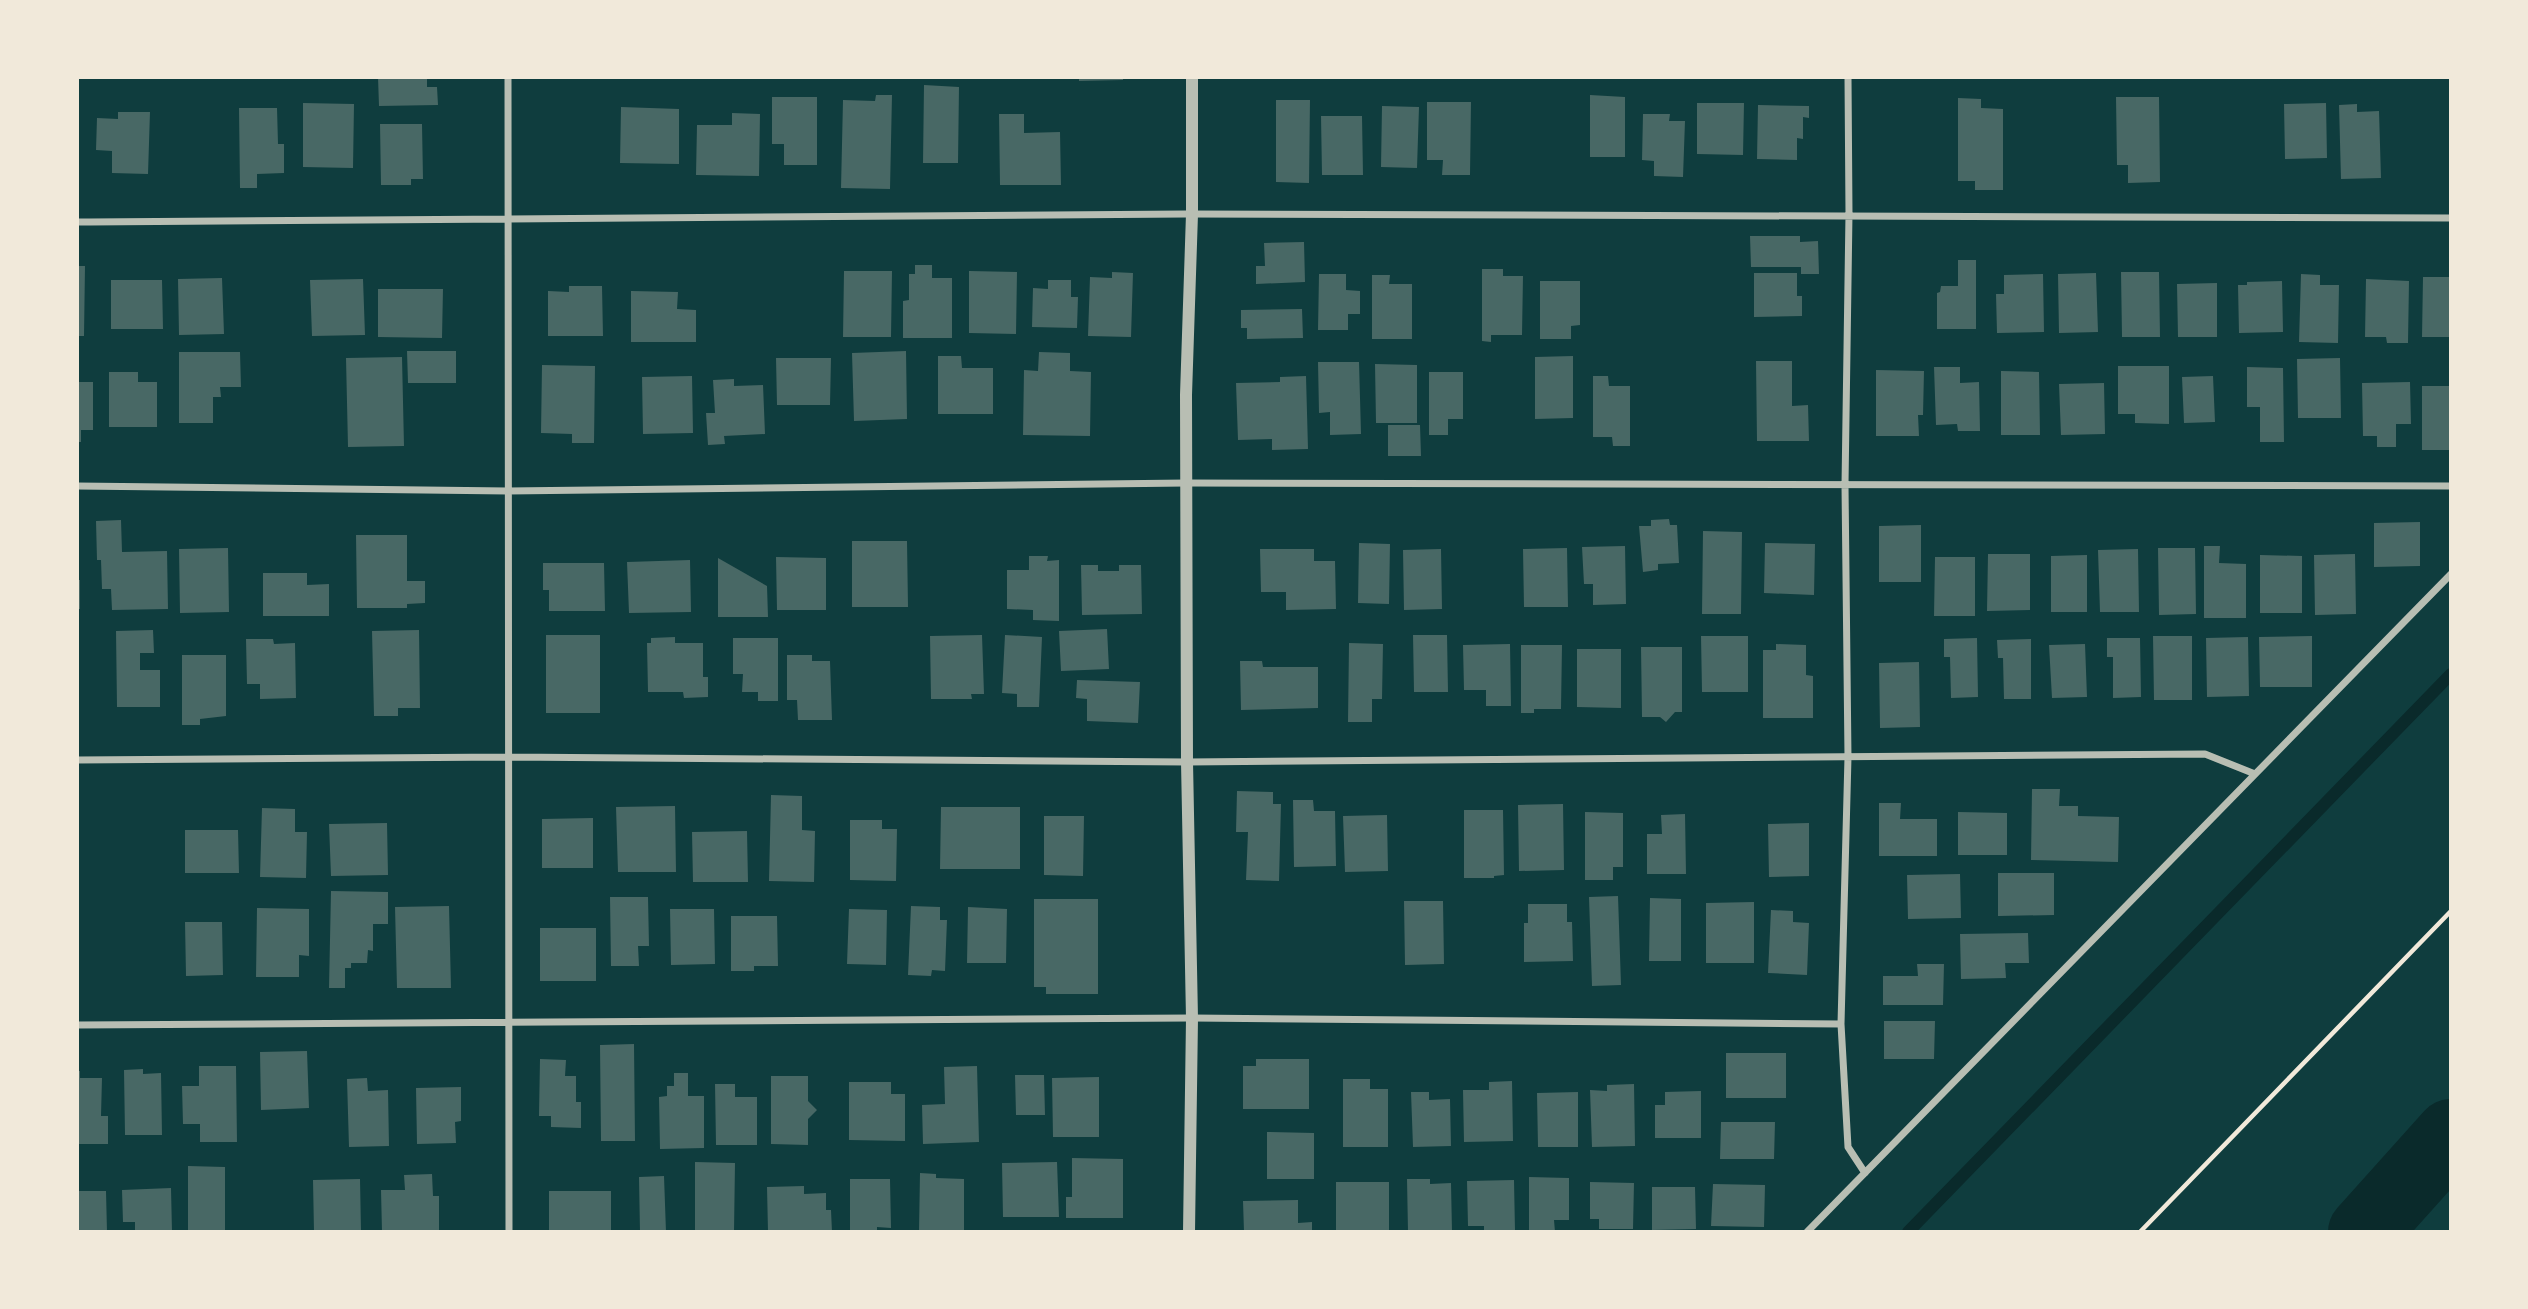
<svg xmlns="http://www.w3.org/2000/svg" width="2528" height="1309" font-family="Inter,sans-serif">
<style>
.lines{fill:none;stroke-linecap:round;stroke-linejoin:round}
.stream{stroke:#0a2a2b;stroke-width:12}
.river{stroke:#0a2a2b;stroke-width:72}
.building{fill:#486865}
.path{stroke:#f1e9da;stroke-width:4.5}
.minor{stroke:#b8beb3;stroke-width:7}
.tertiary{stroke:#b8beb3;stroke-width:12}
</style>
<rect width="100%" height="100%" fill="#0f3d3e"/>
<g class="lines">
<!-- stream -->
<path class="stream" d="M1908,1232L2451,674"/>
<!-- river -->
<path class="river" d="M2364,1232L2451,1135"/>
</g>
<!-- building -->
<path class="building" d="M378,77H427V87H437L438,105L379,106Z
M1079,77H1123V80L1079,81Z
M924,85L959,87L958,163H923Z
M876,95H892L890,189L841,188L843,100L875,101Z
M1590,95L1625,97V157H1590Z
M772,97H817V165H784V144H772Z
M2116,97H2159L2160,182L2128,183V165H2117Z
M1958,98L1981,99V108L2003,109V190H1975V181H1958Z
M1276,100H1310L1309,183L1276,182Z
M1427,102H1471L1470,175H1442L1443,160H1427Z
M303,103L354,104L353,168L303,167Z
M1697,103H1744L1743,155L1697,154Z
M2326,103L2327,158L2285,159L2284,104Z
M2357,104V112L2379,111L2381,178L2341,179L2339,105Z
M1758,105L1809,106V118L1803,117V139L1797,138V160L1757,159Z
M1382,106L1419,107L1417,168L1381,167Z
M621,107L679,109V164L620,163Z
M239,108H277L278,144H284V173L257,174V188H240Z
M118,112H150L148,174L112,173V151L96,150L97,118L118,119Z
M732,113L760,114L759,176L696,175L697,125H732Z
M999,114H1024V133L1060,132L1061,185H1000Z
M1643,114H1670L1669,121H1685L1683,177L1654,176V161L1642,160Z
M1321,116H1362L1363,175H1322Z
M380,124H422L423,179H411V185H381Z
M1750,236H1800V242L1818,241L1819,274H1801V267H1751Z
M1304,242L1305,282L1256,284V266H1265L1264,243Z
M1958,260H1976V329H1937V293L1940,292L1941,286H1958Z
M915,265H932V278H952V338H903V301L909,300V274H915Z
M77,266H85L84,336H77Z
M1482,269H1503V276H1523L1522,335H1491V342L1482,341Z
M844,271H892L891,337H843Z
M969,271L1017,272L1016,334L969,333Z
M1112,272L1133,273L1131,337L1088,336L1090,277L1112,278Z
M2121,272H2159L2160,337H2122Z
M1754,273H1797V296H1802V316L1754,317Z
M2096,273L2098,332L2059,333L2058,274Z
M1319,274H1346V290L1360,291V314H1348V330H1318Z
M2043,274L2044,332L1997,333L1996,294H2004V275Z
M2301,274L2320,275V285H2339L2338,343L2299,342Z
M1372,275H1390L1389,284H1412V339H1372Z
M2423,277H2451V337H2422Z
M222,278L224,334L179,335L178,279Z
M363,279L365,335L312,336L310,280Z
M2366,279L2409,281L2408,343H2387L2386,337H2365Z
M111,280H162L163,329H111Z
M1048,280H1071V297H1078L1077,328L1032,327L1033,288L1048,289Z
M1540,281H1580V325L1571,326V339H1540Z
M2282,281L2283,332L2239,333L2238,285H2247V282Z
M2217,283V337H2178L2177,284Z
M569,286H602L603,336H548V291L569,292Z
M378,289H443L442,338L378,337Z
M631,291L678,292L677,309L696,310V342H631Z
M1302,309L1303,338L1247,339V328H1241V310Z
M407,351H456V383H408Z
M906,351L907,419L854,421L852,353Z
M179,352H240L241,387H220L221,397H213V423H179Z
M1039,352L1070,353V371L1091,372L1090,436L1023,435L1024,370L1038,371Z
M938,356H961L962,368H993V414H938Z
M1573,356V418L1535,419V357Z
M402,357L404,446L348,447L346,358Z
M776,358H831L830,405H777Z
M2340,358L2341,418H2298L2297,359Z
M1756,361H1792V406L1808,405L1809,441H1757Z
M1318,362H1359L1361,434L1330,435V412L1319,413Z
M1375,364L1417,365V423H1376Z
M542,365L595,366L594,443H572V434L541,433Z
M2118,366H2169V424L2135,423V414H2118Z
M1934,367H1960V383L1979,382L1980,431H1958L1957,424L1936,425Z
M2247,367L2283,368L2284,442H2260V407H2247Z
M1876,370L1924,371L1923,415H1918L1919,436H1876Z
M2001,371L2039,372L2040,435H2001Z
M109,372H138V382H157V427H109Z
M1429,372H1463V419H1448V435H1429Z
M692,376L693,433L643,434L642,377Z
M1306,376L1308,449L1272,450V439L1238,440L1236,383L1280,382V377Z
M1593,376H1608L1609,386H1630V446H1613L1612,437H1593Z
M2213,376L2215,422L2184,423L2182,377Z
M734,379V386L763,385L765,434L724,436L725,444L708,445L706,413H715L713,380Z
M77,382H93V430H81V442H77Z
M2410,382L2411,424H2396V447H2377V436H2363L2362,383Z
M2104,383L2105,434L2061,435L2059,384Z
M2422,386H2451V450H2422Z
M1388,425H1420L1421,456H1388Z
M1669,519L1670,525H1677L1679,563L1658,564V570L1643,572L1639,526H1651V520Z
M121,520L122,552L167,551L168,609L112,610L111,589H102L101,560H97L96,521Z
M2420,522V566L2374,567V523Z
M1921,525V582H1879V526Z
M1703,531L1742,532L1741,614H1702Z
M356,535H407V581H425V603L407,604V608H357Z
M852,541H907L908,607H852Z
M1359,543L1390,544L1389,604L1358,603Z
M1765,543L1815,544L1814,595L1764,593Z
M1625,546L1626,604L1593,605V584H1584L1582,547Z
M2204,546H2220L2219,563L2246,564V618H2204Z
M228,548L229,612L180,613L179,549Z
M1567,548L1568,607H1524L1523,549Z
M2158,548H2195L2196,614L2159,615Z
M1260,549H1314V561H1335L1336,609L1286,610V592H1261Z
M1441,549L1442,609L1404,610L1403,550Z
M2138,549L2139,612H2100L2098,550Z
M1988,554H2030V610L1987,611Z
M2355,554L2356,614L2315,615L2314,555Z
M2087,555V612H2051V556Z
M2260,555L2302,556V613H2260Z
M1029,556H1048L1047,561L1059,560V621L1033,620V610L1007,609V570H1029Z
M776,557L826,558V610H777Z
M1935,557H1975V616H1934Z
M718,558L767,586L768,617H718Z
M690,560L691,612L629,613L627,562Z
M543,563H604L605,611H549V590H543Z
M1081,565H1098V571H1119V565H1141L1142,614L1082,615Z
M263,573H307V585L329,584V616H263Z
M77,580H80V609H77Z
M1107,629L1109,669L1061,671L1059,631Z
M153,630L154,653H140V670H160V707H117L116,631Z
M419,630L420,708H398V716H374L372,631Z
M546,635H600V713H546Z
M982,635L984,694H971L972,699H931L930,636Z
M1005,635L1042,637L1039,707H1017V694L1002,693Z
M1413,635H1447L1448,692H1414Z
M1701,636H1748V692H1702Z
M2153,636H2192V700H2154Z
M2312,636V687H2260L2259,637Z
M675,637V643H703V677H708V697L684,698L683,692H648L647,643H651V638Z
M2248,637L2249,696L2207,697L2206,638Z
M733,638H778V701H758V692H742L743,674H733Z
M1977,638L1978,697L1951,698L1950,657H1944V639Z
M2107,638H2140L2141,697L2113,698V657H2107Z
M246,639H273L274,644L295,643L296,698L260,699V684H247Z
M2031,639V699H2004L2003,658H1998L1997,640Z
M1349,643L1383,644L1382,699H1372V722H1348Z
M1510,644L1511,706H1486V690H1464L1463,645Z
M1776,644L1806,645V675L1813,676V718H1763V650H1776Z
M2085,644L2087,697L2052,698L2049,645Z
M1521,645H1562L1561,709H1534V713H1521Z
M1641,647H1682V712H1675L1666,722L1660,717H1642Z
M1577,649H1621V708L1577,707Z
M182,655H226V716L200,719V725H182Z
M787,655H812V661H830L832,720H798L797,700H787Z
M1240,661H1262L1263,667H1318V708L1241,710Z
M1919,662L1920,727L1880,728L1879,663Z
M1077,680L1140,682L1138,723L1087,721V699L1076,698Z
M2032,789H2060L2059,806H2078V816L2119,817L2118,862L2031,860Z
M1237,791L1273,792V804H1281L1279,881L1246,880L1248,832H1236Z
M771,795L802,796V830L815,831L814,882L769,881Z
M1293,800H1313L1314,811H1335L1336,866L1294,867Z
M1879,803H1901L1900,819H1937V856H1879Z
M1563,804L1564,870L1519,871L1518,805Z
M675,806L676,872H618L616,807Z
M941,807H1020V869H940Z
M262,808L295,809V832H307L306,878L260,877Z
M1464,810H1503L1504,875L1494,876V878H1464Z
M1585,812L1623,813V867H1613V880H1585Z
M1958,812L2007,813V855H1958Z
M1685,814L1686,874H1647V834H1662L1661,815Z
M1387,815L1388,871L1345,872L1343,816Z
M1044,816H1084L1083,876L1044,875Z
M593,818V868H542V819Z
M850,820H882V829H897L896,881L850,880Z
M387,823L388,875L331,876L329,824Z
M1809,823V876L1769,877L1768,824Z
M185,830H238L239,873H185Z
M747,831L748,882H693L692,832Z
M1998,873H2054V915L1998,916Z
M1960,874L1961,918L1908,919L1907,875Z
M331,891L388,892V924H373V951L368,950L367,963H351V968H345V988H329Z
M1618,896L1621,985L1592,986L1589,897Z
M610,897H648L649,946H638L639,966H611Z
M1650,898L1681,899V961H1649Z
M1034,899H1098V994H1046V987H1034Z
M1404,901H1443L1444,964L1405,965Z
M1754,902V963H1706V903Z
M1528,904H1567V922H1572L1573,961L1524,962V923H1528Z
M449,906L451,988H397L395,907Z
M911,906L940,907V920H947L945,971L932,970L931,976L908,975Z
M968,907L1007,909L1006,963H967Z
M257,908L309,909V956L299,955V977H256Z
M670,909H714L715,964L671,965Z
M849,909L887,910L886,965L847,964Z
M1771,910L1793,911V922L1809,923L1807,975L1768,973Z
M731,916H777L778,966H754V971H731Z
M185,922H222L223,975L186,976Z
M540,928H596V981H540Z
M2028,933L2029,963H2005L2006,978L1961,979L1960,934Z
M1917,964H1944L1943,1005H1883V976H1918Z
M1884,1021H1935L1934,1059H1884Z
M634,1044L635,1141H601L600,1045Z
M307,1051L309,1108L261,1110L260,1052Z
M1726,1053H1786V1098H1726Z
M540,1059L566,1060L565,1076H576V1102H581V1128L551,1127V1116H539Z
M1256,1059H1309V1109H1243V1066H1256Z
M199,1066H236L237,1142H200V1124H183L182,1086H199Z
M977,1066L979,1142L923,1144L922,1105L945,1104L944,1067Z
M143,1069V1074L161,1073L162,1135H125L124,1070Z
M77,1071H80V1078H102L101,1116H108V1144H77Z
M674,1073H688V1096H704V1148L660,1149L659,1097L667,1096V1086H674Z
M1015,1075H1044L1045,1115H1016Z
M771,1076H808V1101L817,1110L808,1119V1145L771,1144Z
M1099,1077V1137H1053L1052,1078Z
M367,1078L368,1091L388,1090L389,1146L349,1147L347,1079Z
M1343,1079H1370V1089H1388V1147H1343Z
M1512,1081L1513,1141L1464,1142L1463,1090H1489V1082Z
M849,1082H891V1094H905V1141L849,1140Z
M715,1084H735V1097H757V1145H716Z
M1634,1084L1635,1146L1592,1147L1590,1090L1607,1091V1085Z
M461,1087V1121L455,1122L456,1143L417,1144L416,1088Z
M1701,1091V1138H1655V1105H1665V1092Z
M1411,1092H1429V1100L1450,1099L1451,1146L1413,1147Z
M1578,1092V1147H1538L1537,1093Z
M1721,1122H1775L1774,1159H1720Z
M1267,1132L1314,1133V1179H1267Z
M1072,1158L1123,1159V1218H1066V1197H1072Z
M695,1162L735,1163L734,1232L695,1231Z
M1057,1162L1059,1217H1003L1002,1163Z
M188,1166L225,1167V1232H188Z
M920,1173L936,1174V1178L964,1179V1232H919Z
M432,1174L433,1196H439V1232H382L381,1190H405L404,1175Z
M664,1176L666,1232H640L639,1177Z
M1529,1177L1569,1178V1220H1554L1555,1232H1529Z
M360,1179L361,1232H314L313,1180Z
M850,1179H890L891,1228L877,1227V1232H850Z
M1407,1179H1430V1184L1451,1183L1452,1232H1408Z
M1514,1180L1515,1231L1484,1232V1226H1468L1467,1181Z
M1336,1182H1389V1230H1336Z
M1590,1182L1634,1183L1633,1229H1599V1219H1590Z
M1713,1184L1765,1185L1764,1227L1711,1226Z
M804,1186V1194L826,1193V1210H831L832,1232H768L767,1187Z
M1652,1187H1695L1696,1229L1652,1230Z
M171,1188L172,1232H135V1222H123L122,1190Z
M77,1191H106L107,1232H77Z
M549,1191H611V1232H549Z
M1298,1200V1223L1312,1222V1232H1244L1243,1201Z"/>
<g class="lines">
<!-- path -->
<path class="path" d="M2140,1232L2451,911"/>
<!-- minor -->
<path class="minor" d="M508,77L509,1232
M1848,77L1849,214L1845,485L1848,757L1841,1024L1848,1147L1865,1173
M77,222C447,221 817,216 1186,214C1608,212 2030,215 2451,218
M77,486L508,491L1186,483L2451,486
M77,760L508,757L1187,762L2205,754L2255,774
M77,1025L1192,1018L1841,1024
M1807,1232L2451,574"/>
<!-- tertiary -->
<path class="tertiary" d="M1189,1232L1192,1018L1187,762L1186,395L1192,214V77"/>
</g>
<!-- border -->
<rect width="2528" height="1309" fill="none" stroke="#f1e9da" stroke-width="158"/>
</svg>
